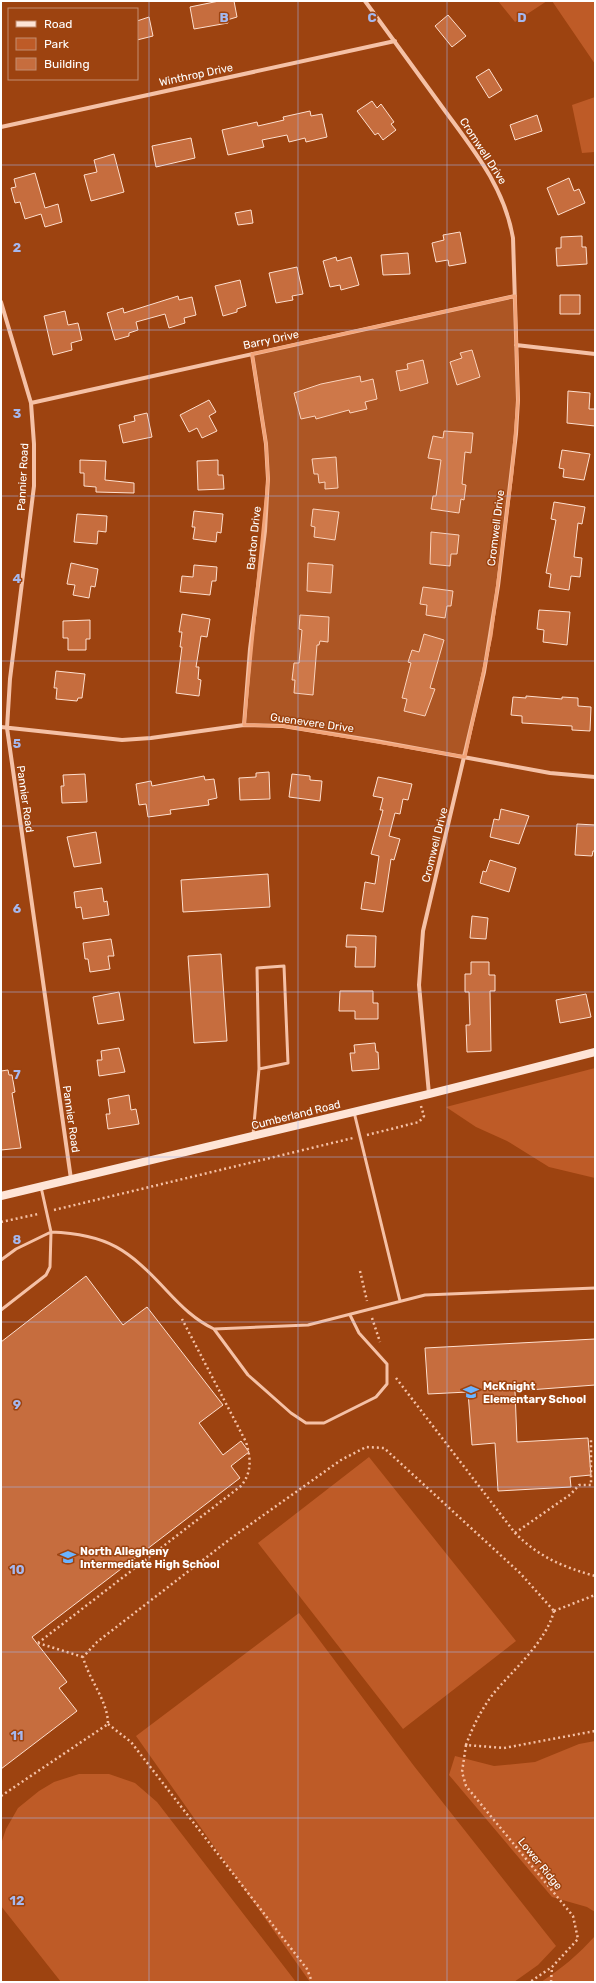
<svg xmlns="http://www.w3.org/2000/svg" width="596" height="1983" font-family="Rubik,sans-serif">
<style>
.green{fill:#be5b27}
.building{fill:#c66d3e;stroke:#fedfce}
.lines{fill:none;stroke-linecap:round;stroke-linejoin:round}
.path{stroke:#f5c1a6;stroke-width:2.5;stroke-dasharray:2 3;stroke-linecap:butt}
.lane{stroke:#f5c1a6;stroke-width:3}
.street{stroke:#f5c1a6;stroke-width:4}
.secondary{stroke:#fee4d6;stroke-width:8}
.marked{fill:#f2a479;fill-opacity:0.2;stroke:#f2a479;stroke-width:3;stroke-linejoin:round}
.grid{fill:none;stroke:#a5b8ef;stroke-width:1;stroke-opacity:0.55}
.labels{text-anchor:middle;dominant-baseline:central;stroke-width:3;stroke-linejoin:round;paint-order:stroke}
.street-label{font-size:11px;fill:#fff;stroke:#9d4310}
.poi-label{font-size:11px;font-weight:bold;fill:#fff;stroke:#9d4310;text-anchor:start}
.grid-label{font-size:13px;text-anchor:middle;font-weight:bold;fill:#a5b8ef;stroke:#9d4310;stroke-width:3;stroke-linejoin:round;paint-order:stroke}
</style>
<rect width="100%" height="100%" fill="#9d4310"/>
<!-- green -->
<path class="green" d="M498,1H547L515,22Z
M552,1H595V64Z
M595,97V152L582,153L572,105Z
M595,1068V1178L549,1167L507,1141L476,1127L446,1107Z
M369,1457L516,1641L403,1729L258,1543Z
M299,1613L414,1766L556,1946L538,1965L514,1982H310L136,1736Z
M595,1741V1912L587,1907L552,1897L449,1775L455,1756L494,1766L535,1762L579,1744Z
M79,1774H109L135,1783L157,1802L296,1982H61L1,1906V1844L6,1829L18,1808L39,1791L54,1782Z
M595,1936V1982H541C561,1969 579,1954 595,1936Z"/>
<!-- building -->
<path class="building" d="M219,1H234L237,17L227,20L228,23L194,29L190,7Z
M448,15L466,36L452,47L435,26Z
M149,17L153,36L137,40V21Z
M489,69L502,90L489,98L476,77Z
M372,101L377,108L381,104L394,122L391,124L396,130L383,140L378,133L375,135L357,111Z
M310,111L311,116L322,114L327,137L306,142L305,138L289,142L287,135L262,140L264,147L228,155L222,130L257,122L258,126L284,120L283,117Z
M537,115L542,131L515,140L510,125Z
M191,138L195,158L156,167L152,146Z
M114,154L124,192L91,201L84,175L97,172L94,160Z
M35,173L45,208L58,204L62,222L45,227L41,214L25,219L20,202L15,203L11,188L16,187L14,179Z
M569,178L574,191L579,189L585,203L558,215L547,188Z
M251,210L253,223L238,225L235,213Z
M460,232L466,263L449,266L448,260L436,262L432,243L444,240L443,235Z
M582,236V247H586L587,264L557,266L556,248H561V237Z
M408,253L410,274L383,275L381,255Z
M336,257L337,261L351,257L359,285L341,290L340,285L330,287L323,261Z
M297,267L303,294L292,296L293,300L276,303L269,273Z
M240,280L246,306L237,309V312L223,316L215,286Z
M560,295H580V314H560Z
M178,296L179,300L192,297L196,315L184,318L185,323L169,328L165,314L136,322L138,330L129,333V336L115,340L107,313L123,308L124,313Z
M65,311L68,325L78,323L82,340L71,343L72,350L53,355L44,316Z
M472,350L480,377L457,385L450,362L462,358L460,353Z
M423,360L428,383L400,391L396,371L408,369L407,364Z
M360,376L361,382L373,379L377,399L365,402L367,409L350,413L349,410L316,419L315,416L301,419L294,393L321,384Z
M568,391L590,393L589,409H595V426L567,423Z
M209,400L216,412L209,416L217,431L202,438L197,428L189,432L180,415Z
M147,413L152,437L123,443L119,425L135,421L134,416Z
M444,431L473,433L471,453L465,452L462,484L466,485L464,500L461,499L459,513L431,509L433,496H436L441,460L428,458L433,436L443,438Z
M562,450L590,454L584,480L563,477L564,469L559,468Z
M336,457L338,488L325,489V482L319,483L318,474H314L312,459Z
M80,460L106,461L105,480L134,483V493L96,492V487L84,486V473H80Z
M218,460V475H223L224,489L198,490L197,461Z
M554,502L585,507L582,524L578,523L574,557L582,558L580,577L571,576L569,590L549,587L551,574L546,573L556,520L551,519Z
M313,509L339,512L335,540L314,537L315,527L311,526Z
M194,511L223,514L221,533L217,532L216,542L193,539L195,527H192Z
M77,514L107,516L106,532L98,531L97,544L74,542Z
M431,532L459,535L457,554H451L450,566L430,564Z
M71,563L98,569L95,587L91,586L89,598L73,595L75,585L67,584Z
M308,563L333,565L331,593L307,591Z
M194,565L217,567L216,581H212L210,595L180,592L182,576L193,577Z
M423,587L453,591L451,606H447L445,618L426,615L427,605L420,604Z
M539,610L570,612L567,645L543,642L544,630L537,629Z
M182,614L210,619L207,637L201,636L196,667H199L198,679L201,680L199,696L176,693L182,647H180L182,632H179Z
M300,615L329,617L328,642L320,641L319,645H317L313,695L294,693L295,680H292L294,663H299L302,630L299,629Z
M90,620V639H86V650H68V638H63V621Z
M424,634L444,640L430,688L435,689L425,716L404,711L407,699L402,698L411,663L408,662L412,650L419,652Z
M56,671L85,674L82,698H78L77,701L56,699L57,688H54Z
M526,696L562,699V697L578,698V706L591,707L590,731L572,730V726L522,723V716L511,715L513,697L526,698Z
M269,772L270,799L240,800L239,778L256,777V773Z
M85,774L87,802L62,803L61,786H64L63,775Z
M292,774L310,776V780L322,781L320,801L289,797Z
M204,776L205,780L214,779L217,798L208,800L209,805L170,810L171,814L148,817L146,804L139,805L136,784L151,781L152,786Z
M378,777L412,784L408,800L403,799L400,814L395,813L389,836L400,839L394,860L391,859L383,912L361,909L365,882L375,884L379,856L371,854L383,810H380L383,798L373,796Z
M501,809L529,816L519,844L490,837L494,819L499,820Z
M577,824L595,825V851H593L592,856L575,855Z
M96,832L101,863L74,867L67,837Z
M490,860L516,868L509,892L480,883L483,871L486,872Z
M268,874L270,907L183,912L181,880Z
M102,888L104,902L107,901L109,915L83,919L81,907L76,908L74,892Z
M472,916L488,918L486,939L470,938Z
M347,935L376,936L375,967H355L356,947H346Z
M111,939L114,956H108L110,969L90,972L88,959H85L83,943Z
M221,954L227,1041L194,1043L188,956Z
M471,962H489V975H495V991H490L491,1051L467,1052L466,1025H470L469,992H465V974H471Z
M340,991H373V1003H378V1019H355V1011H339Z
M119,992L124,1020L98,1024L93,997Z
M586,994L591,1017L560,1023L556,1000Z
M375,1043L376,1052H378L379,1069L352,1071L350,1053H355L354,1045Z
M119,1048L125,1072L99,1076L97,1060H102L101,1051Z
M8,1070L9,1075H12L15,1092L12,1093L21,1148L1,1150V1071Z
M129,1095L131,1110L136,1109L139,1124L108,1129L106,1114H110L108,1099Z
M86,1276L123,1325L147,1307L223,1405L199,1423L223,1455L241,1441L249,1452L231,1466L240,1478L32,1637L67,1682L59,1688L77,1711L1,1769V1342Z
M595,1339V1385L515,1391L517,1442L588,1438L591,1475L570,1477L571,1487L498,1491L495,1443L472,1445L468,1392L428,1394L425,1348Z"/>
<g class="lines">
<!-- path -->
<path class="path" d="M367,1135L419,1122L424,1116L421,1106
M54,1210L353,1138
M1,1222L38,1214
M360,1271L367,1301
M372,1318L380,1342
M396,1378L515,1533C539,1557 563,1567 595,1576
M515,1533L571,1494L579,1485H591V1438
M554,1611C546,1642 513,1670 493,1694C481,1710 473,1726 466,1745L504,1748L595,1731
M554,1611L595,1595
M38,1643L241,1486C252,1472 251,1459 246,1442L182,1319
M38,1643L83,1657
M108,1724L131,1742L307,1969L312,1982
M466,1745L462,1772L466,1786L573,1916L578,1939L552,1967L530,1982
M1,1796L108,1724C108,1701 89,1680 83,1657L97,1642L234,1536L341,1460L366,1447L384,1448L520,1573L554,1611
M551,1982L552,1967"/>
<!-- lane -->
<path class="lane" d="M354,1112L400,1301
M253,1135L259,1069L257,968L284,966L288,1063L259,1069
M41,1187L51,1232C108,1234 129,1250 167,1291C181,1306 195,1320 214,1329L308,1325L425,1295L595,1288
M1,1260L16,1249L51,1232L50,1267L46,1275L1,1310
M214,1329L248,1375L291,1413L306,1423H324L376,1397L387,1384V1364L359,1333L350,1315"/>
<!-- street -->
<path class="street" d="M365,1C390,35 415,70 440,104C471,147 504,185 513,238L518,400L516,434L498,586L484,672L423,931L419,985L429,1094
M1,127L395,41
M1,302L31,403L34,444V486L10,679L7,728L71,1179
M516,345L595,354
M31,403L515,296
M244,725L250,649L265,531L268,479L266,444L252,354
M1,727L122,740L151,738L244,725L283,726L376,741L550,773L595,777"/>
<!-- secondary -->
<path class="secondary" d="M1,1196L429,1094L595,1052"/>
</g>
<!-- marked area -->
<path class="marked" d="M515,296L518,400L512,473L491,636L465,757L283,726L244,725L268,479L266,444L252,354Z"/>
<!-- grid -->
<path class="grid" d="M149,1V1982M298,1V1982M447,1V1982M1,165H595M1,330H595M1,496H595M1,661H595M1,826H595M1,992H595M1,1157H595M1,1322H595M1,1487H595M1,1652H595M1,1818H595"/>
<!-- icons -->
<defs>
<symbol id="school-bare" viewBox="-9 -9 18 18"><path d="M0-5L7-2L0 1L-7-2ZM-4 1L0 2.5L4 1V4Q0 6-4 4Z" fill="#6ab3ff" stroke="#9d4310" stroke-width="2.5" paint-order="stroke"/></symbol>
</defs>
<g fill-rule="evenodd">
<use href="#school-bare" x="460" y="1381" width="22" height="22"/>
<use href="#school-bare" x="57" y="1546" width="22" height="22"/>
</g>
<g class="labels">
<!-- street labels -->
<g class="street-label">
<text transform="translate(196 75) rotate(-12)">Winthrop Drive</text>
<text transform="translate(483 151) rotate(57)">Cromwell Drive</text>
<text transform="translate(271 340) rotate(-12)">Barry Drive</text>
<text transform="translate(23 477) rotate(-87)">Pannier Road</text>
<text transform="translate(496 528) rotate(-83)">Cromwell Drive</text>
<text transform="translate(254 538) rotate(-84)">Barton Drive</text>
<text transform="translate(312 723) rotate(8)">Guenevere Drive</text>
<text transform="translate(25 799) rotate(82)">Pannier Road</text>
<text transform="translate(435 845) rotate(-76)">Cromwell Drive</text>
<text transform="translate(296 1115) rotate(-14)">Cumberland Road</text>
<text transform="translate(71 1119) rotate(82)">Pannier Road</text>
<text transform="translate(540 1864) rotate(51)">Lower Ridge</text>
</g>
<!-- poi labels -->
<g class="poi-label">
<text x="483" y="1386">McKnight<tspan x="483" dy="13">Elementary School</tspan></text>
<text x="80" y="1551">North Allegheny<tspan x="80" dy="13">Intermediate High School</tspan></text>
</g>
</g>
<g class="grid-label">
<text x="224" y="22">B</text>
<text x="372" y="22">C</text>
<text x="522" y="22">D</text>
<text x="17" y="252">2</text>
<text x="17" y="418">3</text>
<text x="17" y="583">4</text>
<text x="17" y="748">5</text>
<text x="17" y="913">6</text>
<text x="17" y="1079">7</text>
<text x="17" y="1244">8</text>
<text x="17" y="1409">9</text>
<text x="17" y="1574">10</text>
<text x="17" y="1740">11</text>
<text x="17" y="1905">12</text>
</g>
<!-- border -->
<rect width="596" height="1983" fill="none" stroke="#ffffff" stroke-width="4"/>
<!-- legend -->
<rect x="8" y="8" width="130" height="72" fill="#9d4310" stroke="#c48e70"/>
<rect x="16" y="21" width="20" height="6" fill="#fee4d6" stroke="#c48e70"/>
<text x="44" y="28" font-size="12" fill="#ffffff">Road</text>
<rect x="16" y="38" width="20" height="12" fill="#be5b27" stroke="#c48e70"/>
<text x="44" y="48" font-size="12" fill="#ffffff">Park</text>
<rect x="16" y="58" width="20" height="12" fill="#c66d3e" stroke="#c48e70"/>
<text x="44" y="68" font-size="12" fill="#ffffff">Building</text>
</svg>
